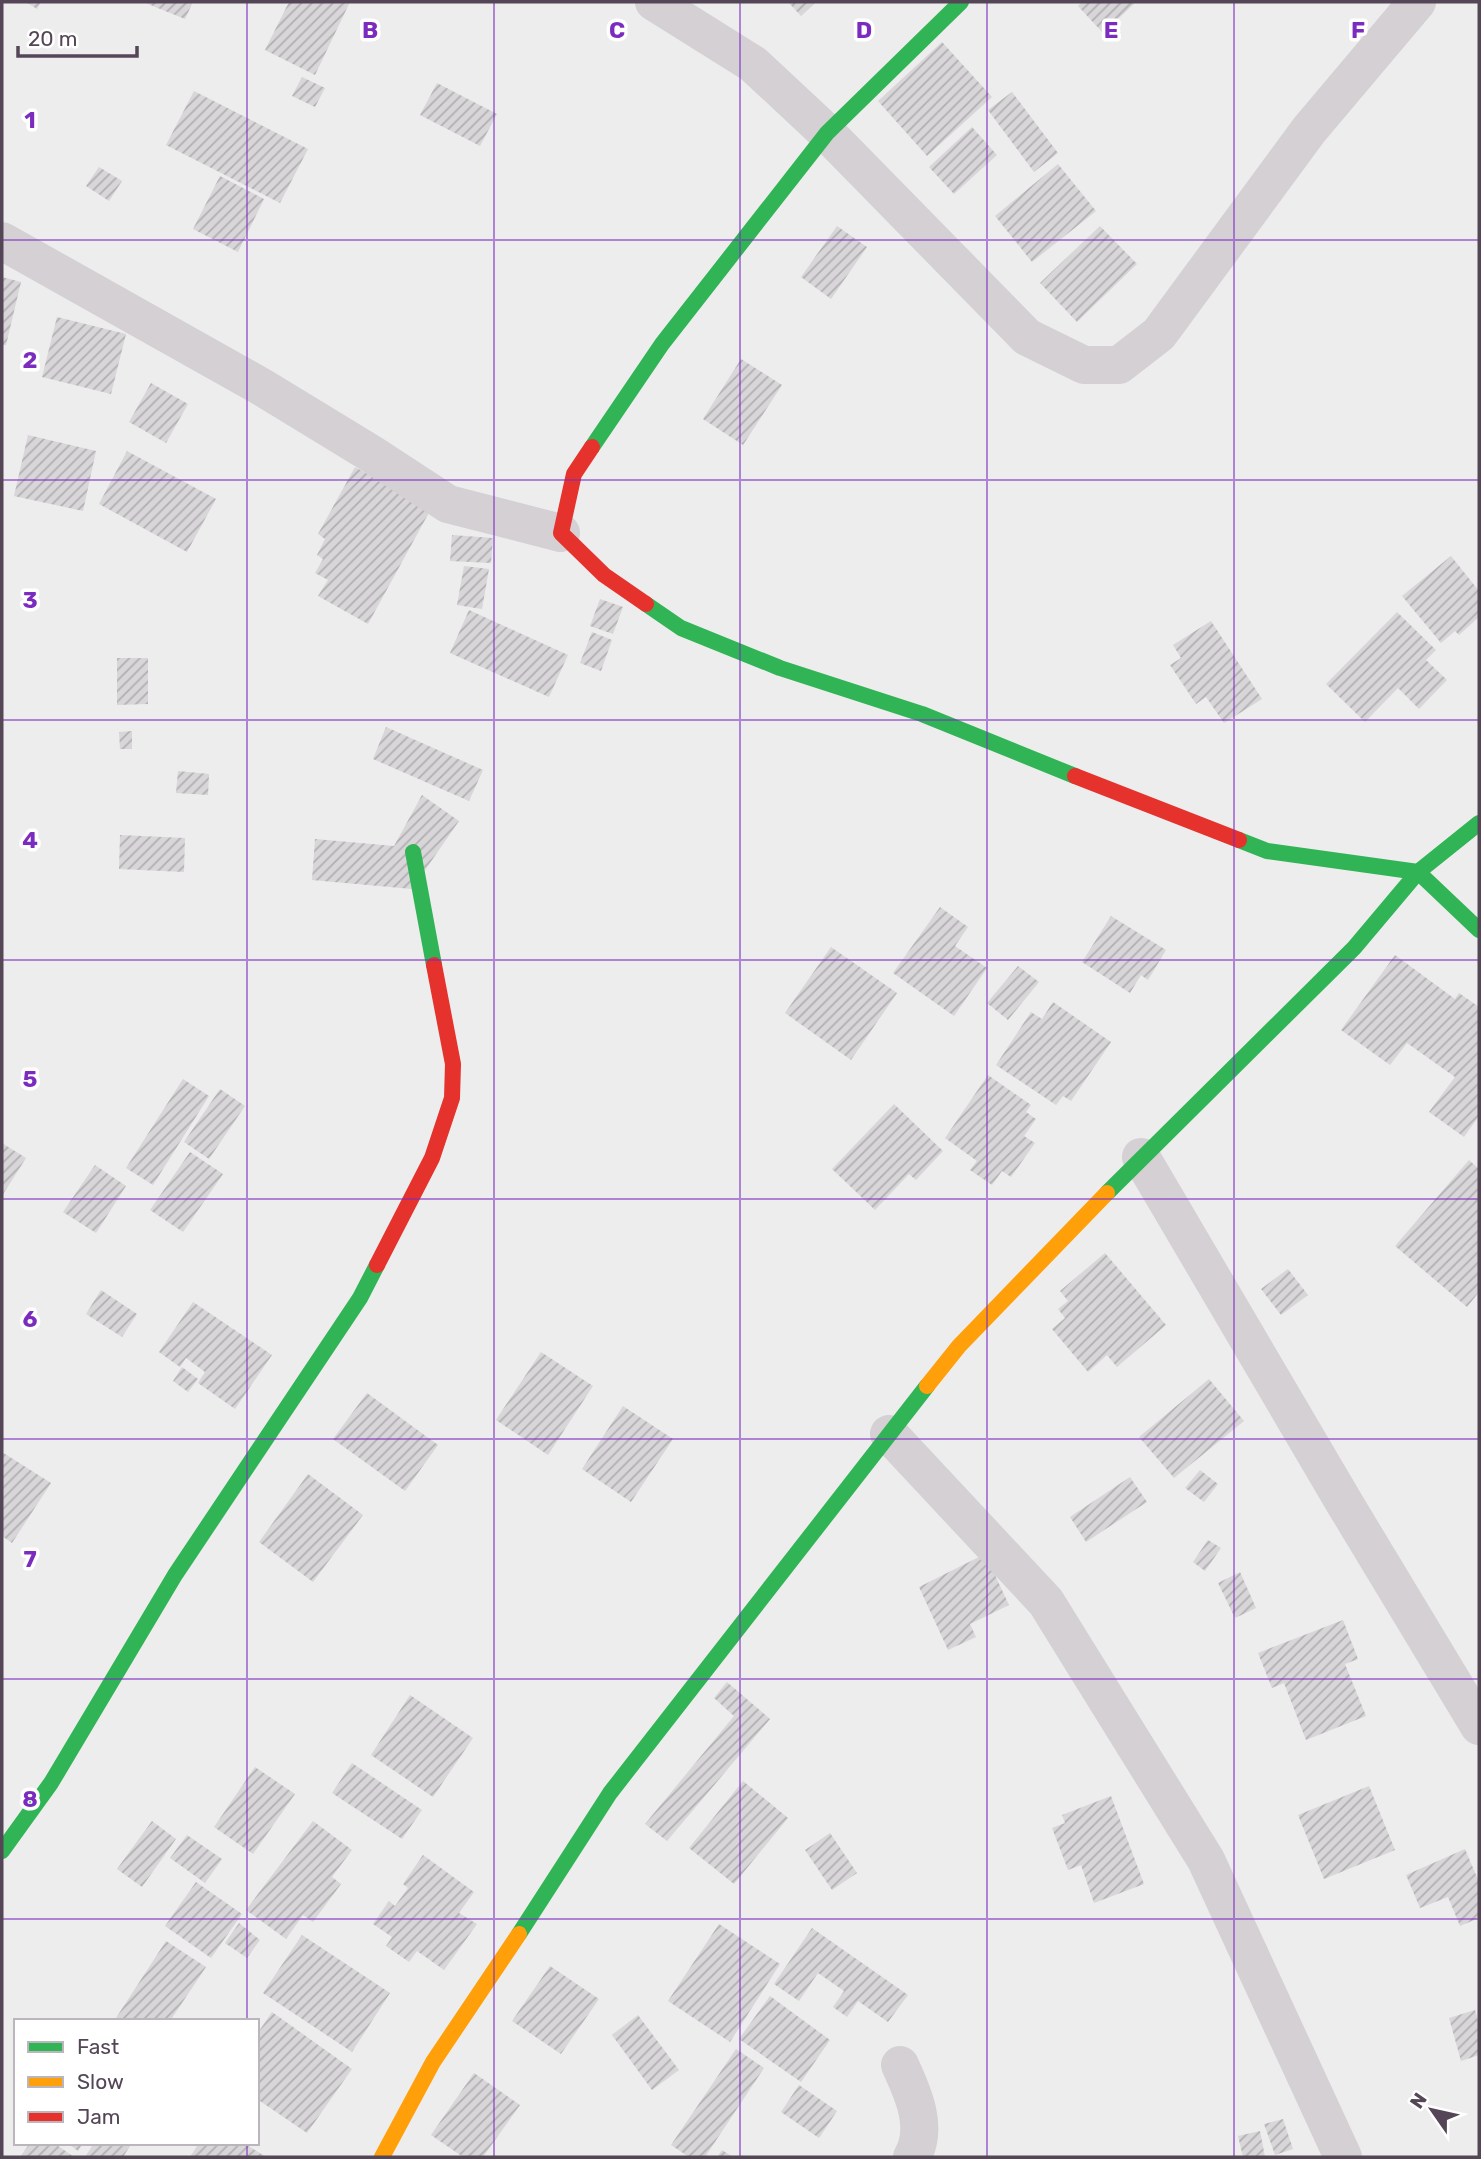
<svg xmlns="http://www.w3.org/2000/svg" width="1481" height="2159" font-family="Rubik,sans-serif">
<style>
.building{fill:url(#building-hatch)}
.lines{fill:none;stroke-linecap:round;stroke-linejoin:round}
.street{stroke:#d4d0d4;stroke-width:38}
.fast{stroke:#30b455;stroke-width:16}
.slow{stroke:#ff9f0a;stroke-width:16}
.jam{stroke:#e5322d;stroke-width:16}
.grid{fill:none;stroke:#7b2cbf;stroke-width:2;stroke-opacity:0.55}
.grid-label{font-size:23px;text-anchor:middle;font-weight:bold;fill:#7b2cbf;stroke:#fff;stroke-width:7;stroke-linejoin:round;paint-order:stroke}
</style>
<defs>
<pattern id="building-hatch" width="6" height="6" patternUnits="userSpaceOnUse" patternTransform="scale(1.75)"><rect width="6" height="6" fill="#d8d6d8"/><path d="M-1 1l2-2M0 6l6-6M5 7l2-2" fill="none" stroke="#b2afb2"/></pattern>
</defs>
<rect width="100%" height="100%" fill="#ededed"/>
<!-- building -->
<path class="building" d="M26,2H41L37,9Z
M143,2H193L185,19Z
M289,2H350L315,75L265,50Z
M788,2H816L801,16Z
M1082,2H1136L1103,33L1078,6Z
M942,42L992,97L927,156L878,101Z
M302,77L325,88L315,107L292,96Z
M437,83L497,114L480,146L420,115Z
M194,91L308,149L280,203L166,145Z
M1012,92L1058,153L1034,172L988,110Z
M972,127L997,155L954,194L929,167Z
M1058,164L1096,211L1032,262L995,216Z
M99,167L122,181L109,201L86,186Z
M220,176L264,199L238,252L193,229Z
M837,226L867,247L831,299L801,277Z
M1100,226L1137,264L1077,322L1040,283Z
M2,277L21,282L6,345H2Z
M57,317L126,334L111,394L42,377Z
M741,359L782,385L743,445L703,419Z
M151,383L188,404L166,443L129,422Z
M28,435L96,451L83,511L14,496Z
M127,451L216,499L187,552L99,504Z
M355,467L431,509L368,624L318,596L328,580L315,573L323,559L317,555L325,539L318,534Z
M452,535L493,538L491,563L450,561Z
M1451,556L1479,591V617L1459,635L1455,631L1441,643L1402,596Z
M464,566L489,569L482,609L457,605Z
M600,599L623,607L613,634L590,626Z
M469,610L568,655L549,697L450,653Z
M1397,612L1436,650L1426,660L1447,680L1419,709L1398,688L1365,722L1326,684Z
M1211,621L1262,699L1224,723L1206,697L1196,704L1170,665L1181,658L1173,645Z
M592,632L612,640L601,671L580,663Z
M117,658H148V704L117,705Z
M386,727L483,770L469,801L373,759Z
M132,731V749H120L119,732Z
M178,771L209,774L208,795L176,793Z
M422,795L459,821L412,889L312,880L315,839L394,846Z
M120,835L185,838L184,872L119,869Z
M940,907L968,927L955,946L987,968L954,1016L893,973Z
M1111,916L1166,950L1148,980L1141,975L1130,993L1082,962Z
M831,947L897,993L851,1060L785,1013Z
M1395,955L1455,999L1459,993L1479,1007V1116L1464,1137L1429,1112L1455,1077L1407,1043L1390,1065L1341,1030Z
M1018,966L1039,982L1008,1020L987,1003Z
M1053,1002L1111,1042L1071,1101L1063,1096L1056,1105L996,1065L1031,1012L1042,1019Z
M988,1075L1031,1105L1026,1112L1036,1119L1024,1136L1035,1143L1011,1177L1002,1171L992,1185L970,1170L977,1161L945,1138Z
M183,1079L209,1096L153,1185L126,1168Z
M220,1089L245,1106L209,1159L184,1142Z
M894,1104L943,1151L916,1180L909,1174L875,1210L832,1169Z
M2,1143L26,1158L2,1196Z
M190,1152L223,1174L183,1232L150,1210Z
M1469,1160L1479,1169V1292L1467,1307L1395,1246Z
M95,1165L126,1186L96,1233L63,1212Z
M1105,1253L1166,1325L1117,1367L1107,1355L1088,1372L1052,1329L1065,1318L1058,1309L1068,1301L1060,1291Z
M1288,1269L1308,1295L1281,1315L1261,1289Z
M101,1290L137,1314L122,1337L86,1314Z
M193,1302L272,1355L235,1409L198,1383L205,1372L186,1358L180,1367L159,1352Z
M541,1352L593,1386L548,1455L496,1420Z
M182,1367L198,1379L188,1392L173,1381Z
M1209,1379L1244,1421L1174,1478L1139,1437Z
M367,1393L438,1445L405,1491L333,1439Z
M623,1406L673,1439L631,1502L582,1469Z
M2,1452L51,1483L12,1543L2,1536Z
M1200,1470L1218,1484L1204,1502L1185,1488Z
M308,1474L363,1515L313,1582L259,1542Z
M1130,1477L1147,1502L1086,1542L1070,1517Z
M1208,1540L1221,1548L1205,1571L1193,1562Z
M985,1554L1009,1605L970,1624L976,1637L948,1650L919,1587Z
M1240,1572L1256,1608L1235,1618L1218,1583Z
M1343,1620L1358,1659L1345,1664L1366,1716L1306,1740L1284,1683L1272,1688L1258,1653Z
M727,1682L770,1719L667,1841L645,1824L734,1716L714,1698Z
M410,1695L473,1738L433,1797L371,1755Z
M352,1763L422,1810L402,1839L332,1793Z
M255,1767L295,1794L253,1854L214,1827Z
M743,1781L788,1818L734,1884L689,1848Z
M1369,1786L1395,1850L1324,1879L1298,1815Z
M1111,1796L1144,1884L1094,1903L1081,1865L1068,1870L1052,1828L1065,1823L1062,1815Z
M152,1821L176,1839L142,1887L117,1869Z
M313,1821L352,1850L332,1877L341,1884L313,1922L303,1915L286,1939L246,1910Z
M830,1833L857,1873L832,1890L805,1850Z
M187,1835L222,1859L205,1883L170,1858Z
M1465,1849L1479,1882V1918L1460,1926L1448,1897L1420,1908L1406,1875Z
M423,1855L474,1892L459,1913L477,1924L444,1970L417,1951L409,1962L386,1946L392,1937L373,1924L389,1901L395,1906L408,1888L403,1884Z
M196,1882L242,1914L211,1958L165,1926Z
M239,1923L260,1940L247,1958L225,1943Z
M719,1924L780,1964L730,2042L668,2001Z
M812,1928L908,1995L888,2022L858,2001L847,2017L833,2007L844,1991L818,1973L799,2001L774,1984Z
M302,1935L390,1993L352,2052L263,1993Z
M166,1941L206,1967L170,2021H114Z
M550,1966L599,1999L561,2054L512,2021Z
M770,1996L830,2040L801,2082L739,2039Z
M1475,2010L1479,2024V2055L1461,2061L1449,2018Z
M272,2012L352,2069L307,2133L257,2099V2034Z
M638,2015L679,2070L652,2090L612,2035Z
M736,2049L764,2068L705,2157H689L671,2145Z
M474,2073L520,2105L483,2157H463L431,2135Z
M799,2085L837,2111L819,2138L781,2112Z
M1283,2119L1293,2149L1275,2155L1264,2124Z
M1260,2131L1265,2157H1243L1238,2136Z
M30,2143H54L74,2157H20Z
M67,2143H83L78,2151Z
M94,2143H132L123,2157H85Z
M199,2143H244L266,2157H190Z
M722,2150L733,2157H717Z"/>
<g class="lines">
<!-- street -->
<path class="street" d="M654,2L753,64L827,133L1027,337L1084,365H1119L1159,334L1309,130L1417,2
M2,241L260,386L370,453L448,504L561,533
M1141,1157L1345,1504L1479,1726
M889,1434L1046,1602L1206,1860L1343,2157
M900,2065C913,2093 929,2128 912,2157"/>
<!-- fast -->
<path class="fast" d="M592,447L662,344L827,133L961,2
M646,604L681,628L780,668L922,714L1075,776
M1239,840L1267,851L1418,872L1479,930
M413,852L434,965
M1107,1193L1354,948L1418,872L1479,823
M2,1851L51,1783L175,1575L360,1298L377,1265
M519,1934L610,1793L927,1386"/>
<!-- slow -->
<path class="slow" d="M927,1386L959,1346L1107,1193
M382,2157L433,2062L519,1934"/>
<!-- jam -->
<path class="jam" d="M592,447L574,474L561,533L604,575L646,604
M1075,776L1239,840
M377,1265L432,1158L452,1098L453,1064L434,965"/>
</g>
<!-- grid -->
<path class="grid" d="M247,2V2021M494,2V2157M740,2V2157M987,2V2157M1234,2V2157M2,240H1479M2,480H1479M2,720H1479M2,960H1479M2,1199H1479M2,1439H1479M2,1679H1479M2,1919H1479M247,2143V2157"/>
<g class="grid-label">
<text x="370" y="38">B</text>
<text x="617" y="38">C</text>
<text x="864" y="38">D</text>
<text x="1111" y="38">E</text>
<text x="1358" y="38">F</text>
<text x="30" y="128">1</text>
<text x="30" y="368">2</text>
<text x="30" y="608">3</text>
<text x="30" y="848">4</text>
<text x="30" y="1087">5</text>
<text x="30" y="1327">6</text>
<text x="30" y="1567">7</text>
<text x="30" y="1807">8</text>
</g>
<!-- border -->
<rect width="1481" height="2159" fill="none" stroke="#544657" stroke-width="7"/>
<!-- legend -->
<rect x="14" y="2019" width="245" height="126" fill="#ffffff" stroke="#bbb5bc" stroke-width="2"/>
<rect x="28" y="2042" width="35" height="10" fill="#30b455" stroke="#bbb5bc" stroke-width="2"/>
<text x="77" y="2054" font-size="21" fill="#544657">Fast</text>
<rect x="28" y="2077" width="35" height="10" fill="#ff9f0a" stroke="#bbb5bc" stroke-width="2"/>
<text x="77" y="2089" font-size="21" fill="#544657">Slow</text>
<rect x="28" y="2112" width="35" height="10" fill="#e5322d" stroke="#bbb5bc" stroke-width="2"/>
<text x="77" y="2124" font-size="21" fill="#544657">Jam</text>
<!-- north arrow -->
<g transform="translate(1432 2110) rotate(304)" stroke="#ffffff" stroke-width="5" paint-order="stroke">
<path d="M0-5L12 26L0 18L-12 26Z" fill="#544657"/>
<text y="-10" font-size="19" font-weight="bold" text-anchor="middle" fill="#544657">N</text>
</g>
<!-- scale -->
<path d="M18 46v10h119v-10" fill="none" stroke="#544657" stroke-width="3.5"/>
<text x="28" y="46" font-size="21" fill="#544657" stroke="#ffffff" stroke-width="5" paint-order="stroke">20 m</text>
</svg>
